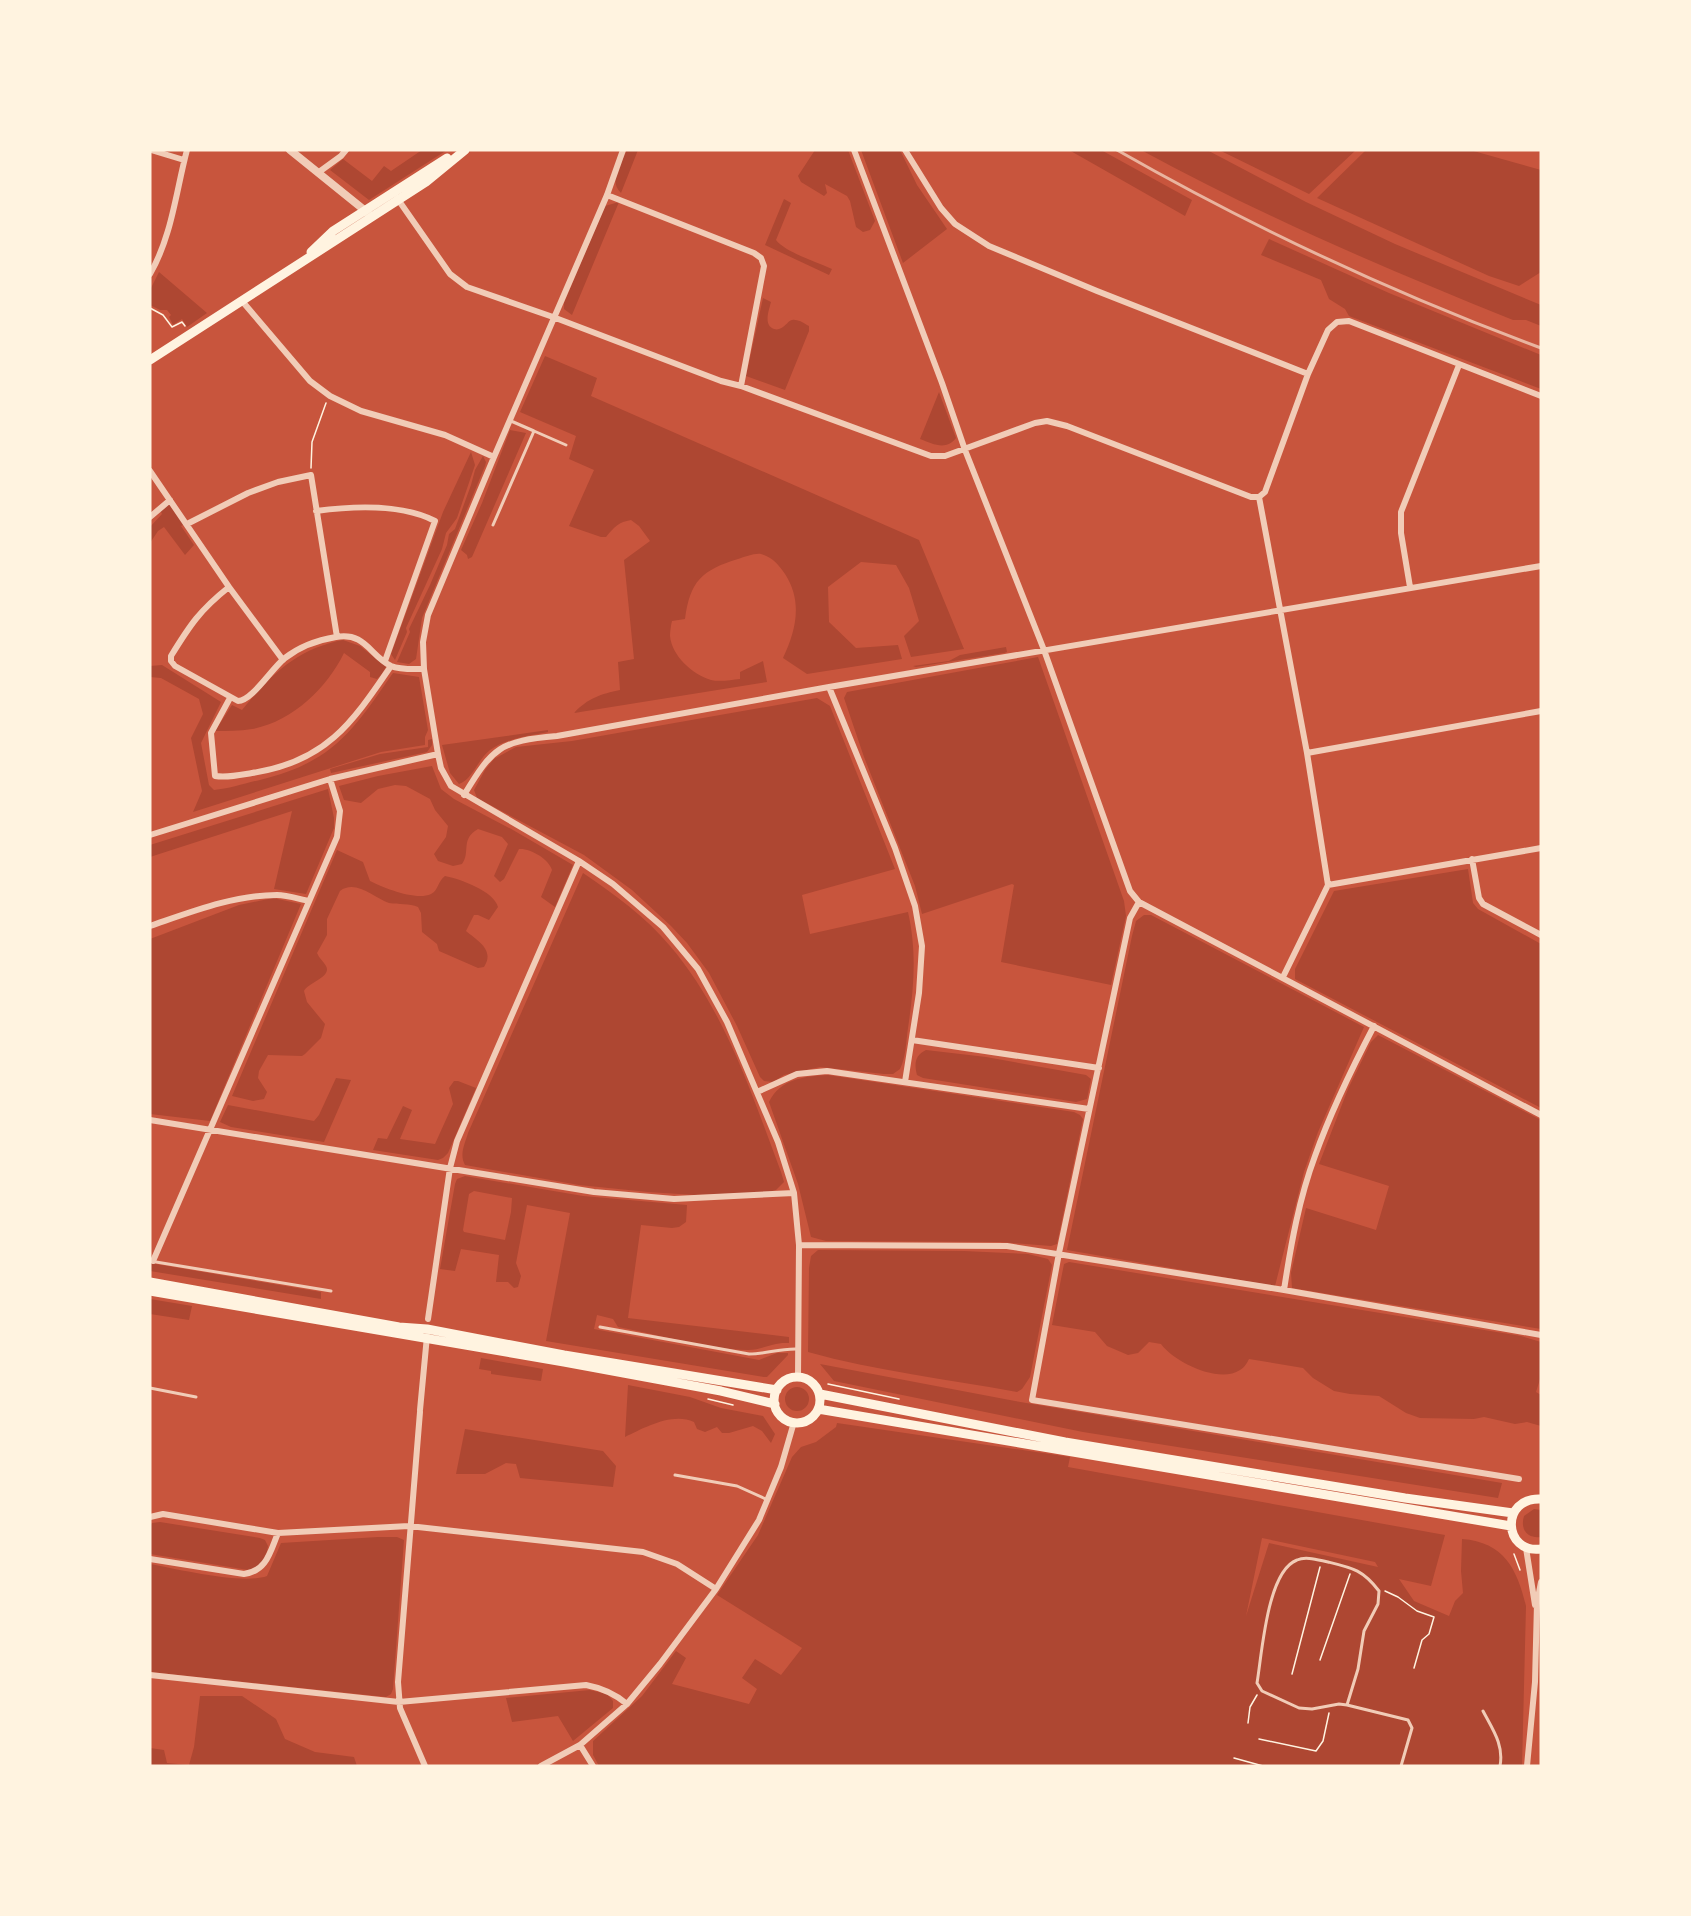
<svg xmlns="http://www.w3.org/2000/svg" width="1691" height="1916" font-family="'Work Sans',sans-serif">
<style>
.green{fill:#ae4732;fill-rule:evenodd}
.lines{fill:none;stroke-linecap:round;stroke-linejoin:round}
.path{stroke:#fff3e0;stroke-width:1.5}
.service{stroke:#f1ccb7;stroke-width:3}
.minor{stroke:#f1ccb7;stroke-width:6}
.tertiary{stroke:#f1ccb7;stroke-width:8}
.secondary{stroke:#fff3e0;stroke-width:9}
.primary{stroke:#fff3e0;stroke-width:9}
.rail{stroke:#e9b49f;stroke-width:3}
</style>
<rect width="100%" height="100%" fill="#c8553d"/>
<!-- green -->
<path class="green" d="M422,150H447L369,200L330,170L343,159L372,181L384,166L391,171Z
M627,150H638L621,193C608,181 621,164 627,150Z
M815,150H848L875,221L870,230L863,232L856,227L850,201L847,196L825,184L827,193L824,196L801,182L798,176Z
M861,150H900L917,185L947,229L903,263Z
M1069,150H1101L1192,200L1185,216Z
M1141,150H1207L1306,202L1395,244L1541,305V326L1526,320H1513C1386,269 1260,215 1141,150Z
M1219,150H1356L1309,194Z
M1366,150H1470L1541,170V272L1519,286L1489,276L1317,198Z
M784,199L791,203L776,240C785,252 817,262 832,269L829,275L765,245Z
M619,202L572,315L564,309V303L605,206Z
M1269,239L1389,293L1541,355V389L1349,316L1345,309L1329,299L1321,280L1261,255Z
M159,272L207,313L187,327L182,319L173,325L169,317L171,315L167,310H160L150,305V290Z
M763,298L771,302C769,310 763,325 774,329C777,330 780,329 783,327C788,324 789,319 795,320C800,320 805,324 809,326V331L785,390L746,376Z
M545,356L597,378L591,396L919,540L964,649L911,657L904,636L919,621L909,588L896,565L861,562L828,587L829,622L856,648L898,645L902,659L807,674L783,658C796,630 803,602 785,574C779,565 772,557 761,554C754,553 745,557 738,559C702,570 690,581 685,619L672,621C671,625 670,631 670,636C672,656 692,674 711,680C719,682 731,680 740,679V672L763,661L767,682L574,713C588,698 601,694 620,690L618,662L634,659L624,560L650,541L639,526L631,520C619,522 614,527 606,537H601L569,526L594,470L569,459L576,436L520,412Z
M939,392L956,438C946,451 933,444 920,439Z
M510,430L526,433L472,557L468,559L467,555L461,550L482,503Z
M471,452L475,465L457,518L446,533L442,549L406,628L407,632L395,660L391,654L443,512Z
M483,456L486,462L485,466L422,618L416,659L409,664L397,662L410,632L409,629L430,585L447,545L449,534L455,529L471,485L475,470Z
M170,502L185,524L181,526L194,545L185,555L164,527L158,531L150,543V527L162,514L160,510Z
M343,640L360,646L386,667L381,675L377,679L370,677V672L344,653C327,688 292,722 252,729C240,731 227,731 215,731L232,705L242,710C271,675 296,649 343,640Z
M1006,647L1007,652L1004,653L916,667L913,666L949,661L960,655Z
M1038,657L1124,901L1126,916L1111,985L1001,962L1014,885L1012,884L922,914L915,886L864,757L844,698L847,692Z
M162,665L221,702L201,743L209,785L214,790C229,789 245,783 260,780C333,762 352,732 393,673L419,677L428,730L425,737V745L381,752L193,812L202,791L191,738L203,714L199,699L161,678L150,677V666Z
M817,698L830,706L895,869L802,895L810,934L908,912C917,952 914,987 908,1028C906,1041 906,1057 900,1069L893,1074H884L820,1067L784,1075L773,1082L764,1081L760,1077L737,1026L709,973L687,943L671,926L632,890L584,855L477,798L474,790L485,770L494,759L516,747L572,741Z
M548,730V732C528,736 507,738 490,750C478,759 473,779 459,784L450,773L442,745Z
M432,739V745L427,752L331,773L330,769L380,754L428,747V740Z
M432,766L441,789L454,799L513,830L573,865L555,907L541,897L552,870C549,859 530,848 519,849L504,879L500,882L494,876L508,844L502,837L478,829C460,839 471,852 462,864L453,866L438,861L434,854L446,837L448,826L435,810L430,799L406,786L395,785L378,789L361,803L344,800L339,786L378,776Z
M328,789L334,818V828L306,894L274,889L292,811L150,857V845Z
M337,850L363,862L370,881C384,888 416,901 431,894C438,891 438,881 445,876C460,879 494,891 498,907L489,920L478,915H474L466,931C478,941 495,950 484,967L478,968L439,951L437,944L422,932L421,913L418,907C409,903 399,905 389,903C374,898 356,879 340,891L327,919V935L317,953C319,958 323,961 326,966C332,977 309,982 304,991L307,1002L325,1024L321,1038L305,1054L302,1056L268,1055L259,1071L258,1078L267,1092L264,1099L253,1101L232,1096Z
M1468,869L1473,903L1478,909L1541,944V1108L1295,979V969L1334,891Z
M583,873C614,894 646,917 670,946C725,1010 752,1095 781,1172L784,1182L776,1190L768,1192L695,1195L648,1192L579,1185L465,1165C459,1154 465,1144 468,1133Z
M273,898L301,904L210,1121L150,1114V939L239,905Z
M1144,915H1151L1172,926L1364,1027L1318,1132L1304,1172L1275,1286L1067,1250L1132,936L1136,921Z
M1378,1035L1541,1120V1329L1292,1288L1291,1273L1306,1208L1376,1230L1389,1186L1319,1164L1348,1089L1371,1042Z
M926,1050L986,1057L1086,1075L1091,1079L1087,1099L1076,1102L923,1078L917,1075C914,1064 915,1055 926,1050Z
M828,1075L1074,1112L1080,1115L1083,1119L1057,1244L1051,1246L1000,1242L826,1241L811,1237L798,1184L769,1102C780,1079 805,1076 828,1075Z
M336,1078L351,1080L324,1142L231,1127L220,1122L228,1105L314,1121L319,1115Z
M454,1081H458L476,1088L448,1153L443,1158L438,1160L373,1150L378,1138L387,1139L403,1106L412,1110L400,1139L435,1144L453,1104L449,1088Z
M465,1176L583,1196L687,1205L686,1222L679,1227L672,1228L641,1225L628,1318L789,1337V1343C771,1342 763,1350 748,1350C705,1349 660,1335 618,1327L613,1319L597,1315L594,1329L759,1360L777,1353H788V1355L767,1377H764L546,1341L570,1213L527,1205L516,1263L521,1276L518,1287L514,1288L508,1282H496L499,1255L461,1249L455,1271L440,1269L455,1184L457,1179ZM474,1191L512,1198L511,1212L505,1240L464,1232L463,1230L469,1194Z
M818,1250L964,1251L1028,1254L1048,1259L1052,1265L1030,1377L1022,1389L1017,1392C947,1379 876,1371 808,1352L809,1268L811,1256Z
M1069,1262L1521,1336L1541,1342V1376L1536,1392L1541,1395V1426L1527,1422L1515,1424L1484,1417L1474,1419L1420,1418L1406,1413L1379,1396L1350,1394L1334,1391L1313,1378L1303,1368L1249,1359C1247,1363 1244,1368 1240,1370C1219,1384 1174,1362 1161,1344L1149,1342L1138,1353L1128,1355L1107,1346L1095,1332L1052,1325L1064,1264Z
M150,1263L321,1292V1299L150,1271Z
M150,1299L192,1306L189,1320L150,1314Z
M481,1358L543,1369L541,1381L491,1374V1371L479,1369Z
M820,1364L1015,1401L1502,1483L1498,1498L1083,1432L834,1381Z
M628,1385L690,1397L721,1408L763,1416L775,1434L771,1443L762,1431L753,1426L729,1433H722L717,1427L705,1432L697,1429L694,1422C672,1412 644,1428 625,1437Z
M785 1399a12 12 0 1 1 24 0a12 12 0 1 1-24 0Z
M837,1423L1070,1457L1068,1467L1445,1535L1431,1586L1399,1579L1414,1601L1449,1616L1455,1601L1463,1593L1461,1571L1462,1539C1504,1542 1517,1569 1526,1606L1522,1766H599L593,1755V1741L642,1696L676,1651L686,1658L672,1684L749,1704L757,1689L742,1678L755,1659L781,1675L802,1648L717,1595L758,1535L792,1457L801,1447L816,1442L836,1427ZM1262,1538L1375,1562L1378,1567L1269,1543L1246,1616Z
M465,1429L603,1451L616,1466L613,1487L520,1478L516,1464L506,1463L485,1474H456Z
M1534,1509L1541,1510V1537C1527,1539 1520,1529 1524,1516Z
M160,1522L260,1538L265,1540L268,1546C266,1559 262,1567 248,1570L150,1554V1526L152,1523Z
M378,1537H397L404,1540L393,1689L391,1694L386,1697L150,1672V1564C177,1569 243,1585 267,1576L281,1543Z
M590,1690L607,1694L613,1701V1708L573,1741L558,1716L512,1722L506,1698Z
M200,1696H242L276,1719L285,1739L315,1752L354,1757L357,1766H150V1748L164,1750L167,1763L189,1765L194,1747Z"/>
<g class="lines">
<!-- path -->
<path class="path" d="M150,308L163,315L172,327L182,322L185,326
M311,468L312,442L326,403
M828,1384L899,1399
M708,1399L733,1405
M1514,1554L1520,1570
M1385,1591L1398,1597L1417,1611L1434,1617L1429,1634L1422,1640L1414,1668
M1320,1660L1350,1574
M1292,1674L1320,1567
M1248,1723L1250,1707L1257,1695
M1259,1739L1316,1751L1323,1741L1329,1713
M1234,1758L1263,1766"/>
<!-- service -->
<path class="service" d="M534,431L566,445
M493,525L534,431L511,421
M150,1261L331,1291
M600,1327L749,1354C767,1354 779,1348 799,1349
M150,1388L196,1397
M675,1475L737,1486L768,1500
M1347,1705L1358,1669L1364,1631L1378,1604L1379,1591C1363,1570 1353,1568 1328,1562C1318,1560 1306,1556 1297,1560C1267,1571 1262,1654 1257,1683L1262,1691L1299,1708L1312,1709L1339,1704L1347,1705L1408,1720L1412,1728L1401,1766
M1483,1711C1493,1730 1504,1745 1500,1766"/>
<!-- minor -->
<path class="minor" d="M151,150L184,160
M623,150L607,195L494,457L428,615L423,642L424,669L438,754L441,768L451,786L579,861L613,884L663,927L698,969L727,1022L778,1142L794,1193L799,1245L798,1377
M854,150L942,383L965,450L1044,650L1130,891L1139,902L1541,1115
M905,150L941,208L955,224L989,246L1097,291L1308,374
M319,172L341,156L346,150
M607,195L754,253L761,258L764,266L741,386
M397,198L450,274L467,287L553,317L721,381L741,386L931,456H945L1035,423L1047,421L1067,426L1251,497H1259
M150,274C172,236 176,191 187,150
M242,301L310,381L330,396L361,411L445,435L494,457
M150,471L229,587C200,610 190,625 171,656V661L175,666L238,701C252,701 272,668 285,658C299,647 318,640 336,637C366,632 369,655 391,666C400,670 414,669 424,669
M316,511C353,506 402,504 435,521L385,661
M150,517L170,500
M187,524L248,493L278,482L311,475L337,637
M229,587L283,660
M1410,587L1401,533V512L1459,365
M829,687L895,848L915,906L922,946L919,993L905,1082
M230,698L211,733L215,776C228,778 240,775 252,773C326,762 352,723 391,666
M1307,753L1541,711
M464,795C493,747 500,741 557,736L829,687L1541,566
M150,835L330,779L438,754
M1472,859L1479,898L1483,904L1541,935
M1328,885L1541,848
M1139,902L1130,918L1059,1253L1032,1400L1519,1479
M150,926C191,912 234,895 277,895C287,895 299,899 309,901
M1283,977L1328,885L1307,753L1259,497L1265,492L1308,374L1328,330L1337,322L1349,321L1541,396
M912,1040L1099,1068
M757,1092L797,1074L827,1071L1089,1109
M150,1120L594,1192L674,1199L794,1193
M799,1245L1007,1246L1284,1290L1541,1335
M153,1261L337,837L340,811L330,779
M1284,1290C1291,1244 1299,1199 1315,1156C1331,1111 1352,1068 1374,1026
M428,1319L450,1168L457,1141L579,861
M420,1410L427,1336
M420,1412L398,1682L400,1708L425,1766
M150,1517L163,1514L278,1533L409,1526L643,1552L677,1564L716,1589
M1526,1548L1535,1605
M150,1559L244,1574C267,1571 270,1552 278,1533
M150,1675L399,1702L586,1685C602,1688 614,1693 627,1704
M580,1745L593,1766
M541,1766L580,1745L627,1704L660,1664L716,1589L759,1520L781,1467L794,1422
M1527,1766L1535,1682L1537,1603L1541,1582"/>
<!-- tertiary -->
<path class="tertiary" d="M290,150L368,213"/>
<!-- secondary -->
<path class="secondary" d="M311,252L333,231L447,158
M150,360L426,182L465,150"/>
<!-- primary -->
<path class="primary" d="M150,1282L399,1327L427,1329L564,1355L777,1390
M150,1291L564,1362L721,1391L775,1404
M774 1400a23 23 0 1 1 46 0a23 23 0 1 1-46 0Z
M820,1394L1065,1442L1405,1498L1513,1513
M818,1409L1511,1526
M1541,1499C1500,1497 1503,1554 1541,1549"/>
<!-- rail -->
<path class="rail" d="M1117,150C1252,227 1395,294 1541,348"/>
</g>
<!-- border -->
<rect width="1691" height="1916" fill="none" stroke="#fff3e0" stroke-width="303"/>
</svg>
